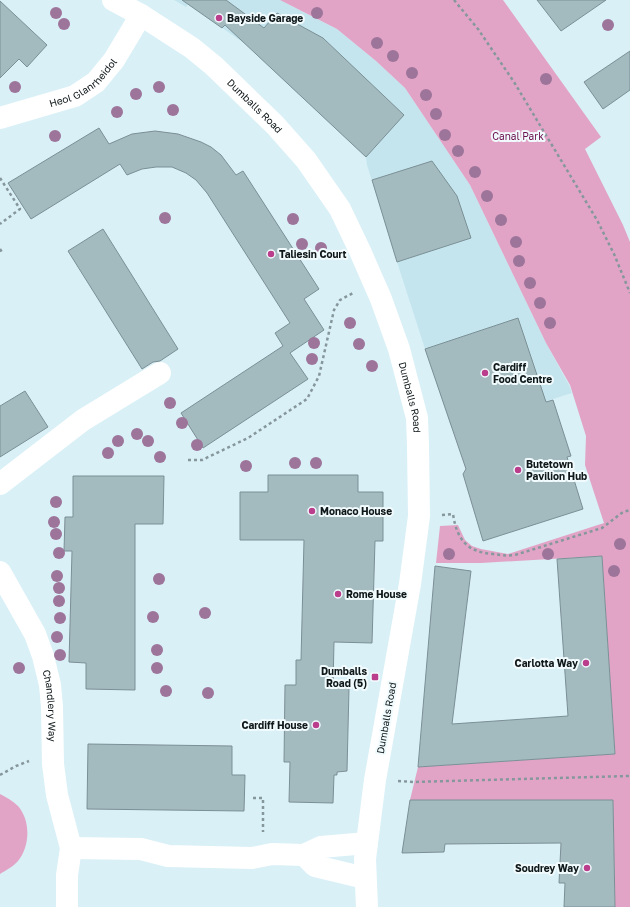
<svg xmlns="http://www.w3.org/2000/svg" width="630" height="907" font-family="'Golos Text',sans-serif">
<style>
.built{fill:#c5e5ee}
.green{fill:#e2a4c6}
.building{fill:#a3babf;stroke:#7b9096}
.lines{fill:none;stroke-linecap:round;stroke-linejoin:round}
.path{stroke:#86979c;stroke-width:2.5;stroke-dasharray:3 3;stroke-linecap:butt}
.minor{stroke:#fff;stroke-width:22}
.tree{fill:#9d749a}
.poi-dot{fill:#bb3e8d;stroke:#f1fbfd;stroke-width:1.5}
.labels{text-anchor:middle;dominant-baseline:central;stroke-width:4;stroke-linejoin:round;paint-order:stroke}
.poi-label{font-size:10px;font-weight:bold;fill:#0f1719;stroke:#f1fbfd;text-anchor:start}
.street-label{font-size:10px;fill:#0f1719;stroke:#f1fbfd}
.park-label{font-size:10px;fill:#6c0f4e;stroke:#f1fbfd}
</style>
<rect width="100%" height="100%" fill="#d9f0f7"/>
<!-- built -->
<path class="built" d="M174,0H280L337,29L376,61L405,88L470,185L546,343L569,385L572,393L454,431L451,427L425,349L397,262L367,165L366,157L248,46L188,4L186,7Z"/>
<!-- green -->
<path class="green" d="M280,0H503L601,137L585,149L623,225L630,242V907H615L613,800H410L418,767L615,754L602,556L481,563H436L440,526L458,525L465,540L472,546L481,549L508,554L604,523L585,465L586,436L570,385L546,343L470,185L405,88L376,61L337,29Z
M0,794C6,797 13,801 18,806C31,821 30,846 18,861C13,867 6,870 0,874Z"/>
<!-- building -->
<path class="building" d="M182,0H226L264,28L277,13L323,38L404,115L366,157L225,25L222,28Z
M537,0H606L561,31Z
M0,1L47,45L27,67L19,59L0,78Z
M630,51V90L603,109L584,82Z
M99,128L109,144L132,134L155,131L178,134L201,142L211,147L221,155L236,175L243,171L319,289L304,299L324,330L290,353L308,379L203,448L181,413L283,346L275,333L290,323L207,193L196,180L186,173L172,167H156L142,169L127,175L120,164L31,219L8,183Z
M432,161L457,196L471,238L397,262L372,180Z
M103,229L178,349L160,361L153,362L142,369L68,251Z
M518,318L546,402L553,400L571,456L567,457L583,509L483,541L463,474L466,469L425,349Z
M25,391L48,427L0,457V406Z
M268,475H358V492H383V541H375L372,643L334,642L333,687L349,688L347,771L337,772V775H334L333,803L289,802L290,762H284L285,685H296V660H301L304,540H240V492H268Z
M73,476H164L163,524H135V690L86,689V663L69,662L72,551H64L65,517H73Z
M602,556L615,754L418,767L435,566L471,571L452,724L568,716L557,559Z
M88,744L232,746V775H245L244,811L87,809Z
M410,800H613L615,907H564L565,883H559L561,843L445,844L444,852L402,853Z"/>
<g class="lines">
<!-- path -->
<path class="path" d="M454,0L478,29L514,82L597,220L614,254L630,293
M0,178L20,209L0,224
M0,249L3,254
M188,460H202L248,438L307,399L319,376L334,310L340,300L353,293
M442,515L453,514C457,540 467,552 493,554C500,555 507,556 515,555L602,528L623,512L630,510
M0,775L16,766L29,761
M398,781L414,782L630,776
M253,798H263V832"/>
<!-- minor -->
<g class="minor">
<path id="s1" d="M113,0L141,15L192,48L214,66L275,125L306,160L340,209L360,251L381,299L399,349L417,418L418,445L419,516L410,584L375,780L367,843L365,859L367,907"/>
<path id="s2" d="M0,118L75,96L96,82L114,60L141,15"/>
<path d="M0,484L83,420L160,373"/>
<path id="s3" d="M0,572L35,634L43,656L50,685L52,707L53,764L57,795L71,848L67,875V907"/>
<path d="M71,848L141,849L168,856L252,858L272,854L304,855L321,847L367,843"/>
<path d="M304,855L315,866L365,878"/>
</g>
</g>
<!-- trees -->
<g class="tree">
<circle cx="56" cy="13" r="6"/>
<circle cx="317" cy="13" r="6"/>
<circle cx="64" cy="24" r="6"/>
<circle cx="608" cy="25" r="6"/>
<circle cx="377" cy="43" r="6"/>
<circle cx="393" cy="56" r="6"/>
<circle cx="412" cy="73" r="6"/>
<circle cx="546" cy="79" r="6"/>
<circle cx="15" cy="87" r="6"/>
<circle cx="159" cy="87" r="6"/>
<circle cx="136" cy="94" r="6"/>
<circle cx="426" cy="95" r="6"/>
<circle cx="173" cy="110" r="6"/>
<circle cx="117" cy="112" r="6"/>
<circle cx="436" cy="114" r="6"/>
<circle cx="445" cy="135" r="6"/>
<circle cx="55" cy="136" r="6"/>
<circle cx="458" cy="151" r="6"/>
<circle cx="475" cy="172" r="6"/>
<circle cx="487" cy="196" r="6"/>
<circle cx="165" cy="218" r="6"/>
<circle cx="293" cy="219" r="6"/>
<circle cx="501" cy="220" r="6"/>
<circle cx="516" cy="242" r="6"/>
<circle cx="302" cy="244" r="6"/>
<circle cx="321" cy="248" r="6"/>
<circle cx="519" cy="261" r="6"/>
<circle cx="530" cy="283" r="6"/>
<circle cx="540" cy="303" r="6"/>
<circle cx="350" cy="323" r="6"/>
<circle cx="550" cy="323" r="6"/>
<circle cx="314" cy="343" r="6"/>
<circle cx="359" cy="344" r="6"/>
<circle cx="312" cy="359" r="6"/>
<circle cx="372" cy="366" r="6"/>
<circle cx="170" cy="403" r="6"/>
<circle cx="182" cy="423" r="6"/>
<circle cx="137" cy="434" r="6"/>
<circle cx="118" cy="441" r="6"/>
<circle cx="148" cy="441" r="6"/>
<circle cx="197" cy="445" r="6"/>
<circle cx="108" cy="453" r="6"/>
<circle cx="160" cy="457" r="6"/>
<circle cx="295" cy="463" r="6"/>
<circle cx="316" cy="463" r="6"/>
<circle cx="246" cy="466" r="6"/>
<circle cx="56" cy="502" r="6"/>
<circle cx="54" cy="522" r="6"/>
<circle cx="56" cy="534" r="6"/>
<circle cx="620" cy="544" r="6"/>
<circle cx="59" cy="553" r="6"/>
<circle cx="449" cy="554" r="6"/>
<circle cx="548" cy="554" r="6"/>
<circle cx="614" cy="571" r="6"/>
<circle cx="57" cy="576" r="6"/>
<circle cx="159" cy="579" r="6"/>
<circle cx="59" cy="588" r="6"/>
<circle cx="59" cy="601" r="6"/>
<circle cx="205" cy="613" r="6"/>
<circle cx="153" cy="617" r="6"/>
<circle cx="60" cy="618" r="6"/>
<circle cx="57" cy="637" r="6"/>
<circle cx="157" cy="650" r="6"/>
<circle cx="60" cy="655" r="6"/>
<circle cx="19" cy="668" r="6"/>
<circle cx="157" cy="668" r="6"/>
<circle cx="166" cy="691" r="6"/>
<circle cx="208" cy="693" r="6"/>
</g>
<!-- markers -->
<g class="poi-dot">
<circle cx="219" cy="18" r="4"/>
<circle cx="271" cy="254" r="4"/>
<circle cx="485" cy="373" r="4"/>
<circle cx="518" cy="470" r="4"/>
<circle cx="312" cy="511" r="4"/>
<circle cx="338" cy="594" r="4"/>
<circle cx="586" cy="663" r="4"/>
<rect x="371" y="673" width="8" height="8" rx="2"/>
<circle cx="316" cy="725" r="4"/>
<circle cx="587" cy="868" r="4"/>
</g>
<g class="labels">
<!-- poi labels -->
<g class="poi-label">
<text x="227" y="18">Bayside Garage</text>
<text x="279" y="254">Taliesin Court</text>
<text x="493" y="367">Cardiff<tspan x="493" dy="12">Food Centre</tspan></text>
<text x="526" y="464">Butetown<tspan x="526" dy="12">Pavilion Hub</tspan></text>
<text x="320" y="511">Monaco House</text>
<text x="346" y="594">Rome House</text>
<text x="578" y="663" text-anchor="end">Carlotta Way</text>
<text x="367" y="671" text-anchor="end">Dumballs<tspan x="367" dy="12">Road (5)</tspan></text>
<text x="308" y="725" text-anchor="end">Cardiff House</text>
<text x="579" y="868" text-anchor="end">Soudrey Way</text>
</g>
<!-- street labels -->
<g class="street-label">
<text stroke="none"><textPath href="#s2" startOffset="92">Heol Glanrheidol</textPath></text>
<text stroke="none"><textPath href="#s1" startOffset="178">Dumballs Road</textPath></text>
<text stroke="none"><textPath href="#s1" startOffset="514">Dumballs Road</textPath></text>
<text stroke="none"><textPath href="#s3" startOffset="145">Chandlery Way</textPath></text>
<text transform="translate(386 718) rotate(-80)">Dumballs Road</text>
</g>
<!-- park labels -->
<g class="park-label">
<text x="518" y="136">Canal Park</text>
</g>
</g>
</svg>
